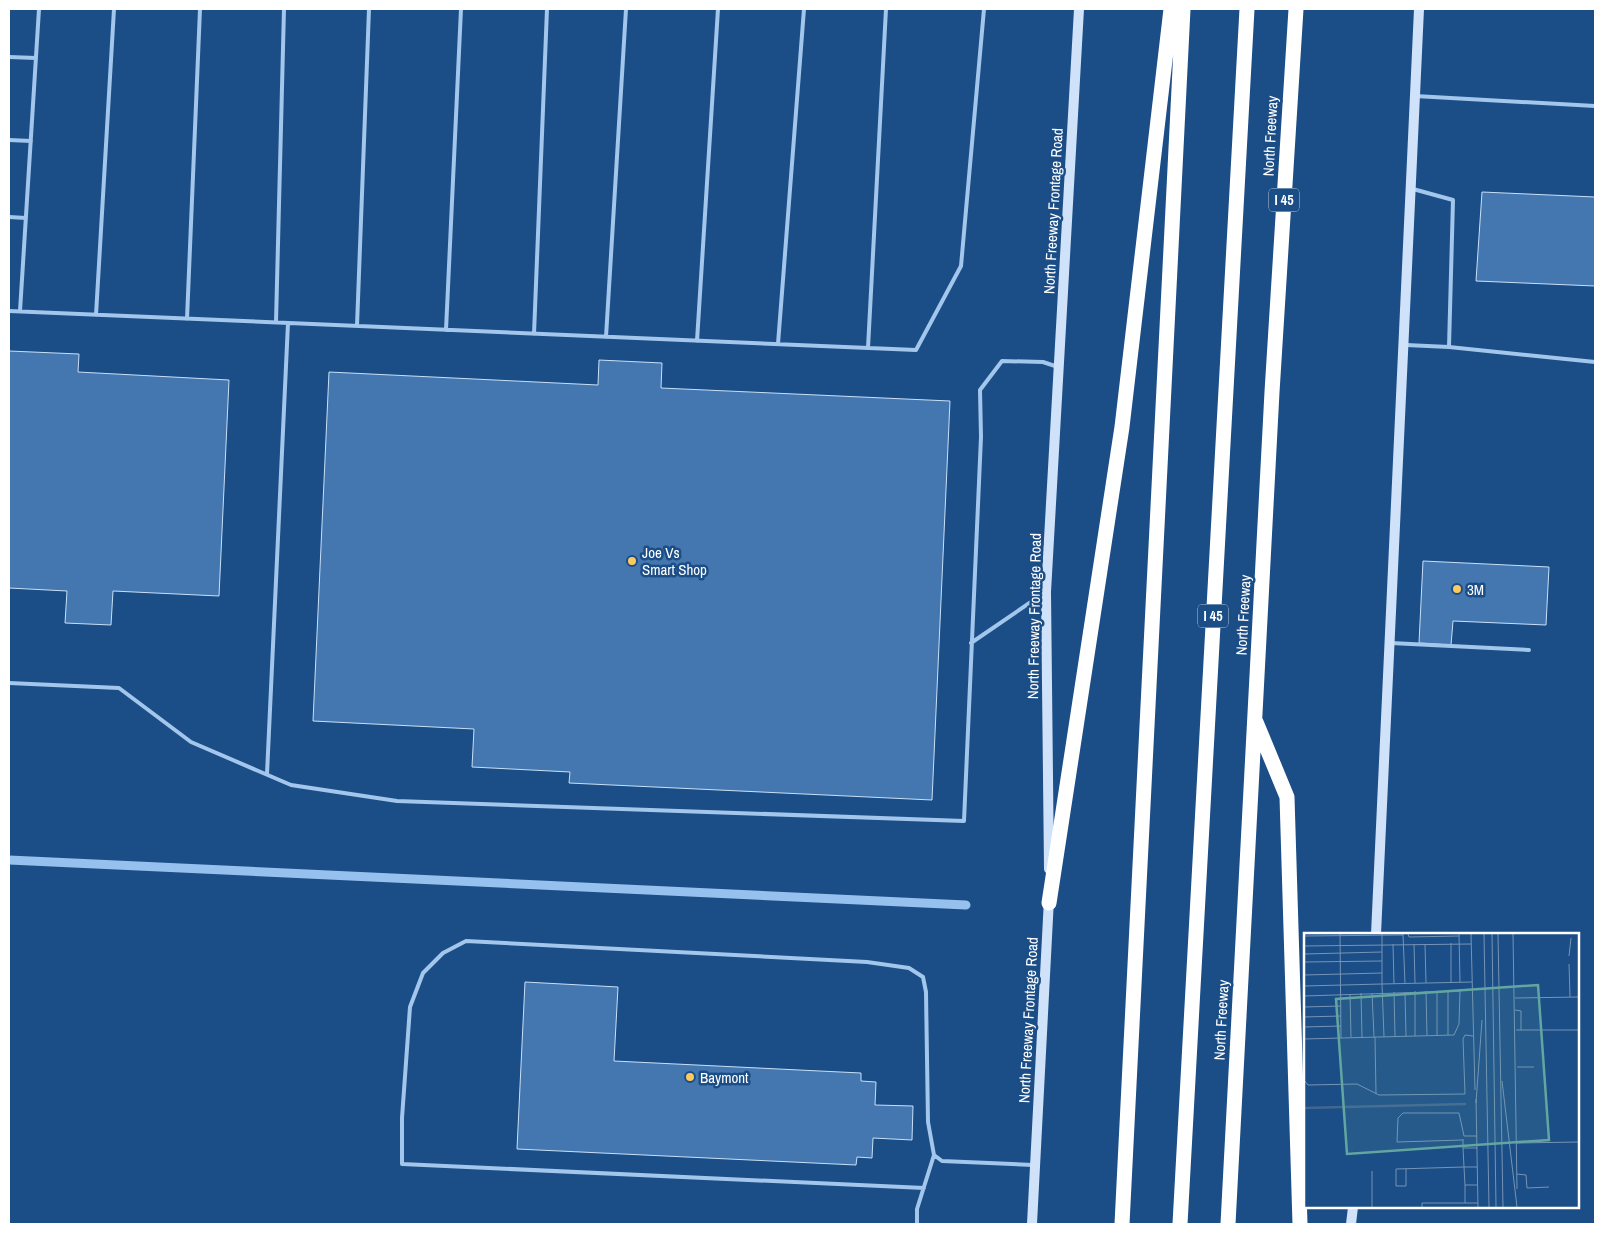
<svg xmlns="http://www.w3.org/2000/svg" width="1604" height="1233" font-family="'Archivo Narrow',sans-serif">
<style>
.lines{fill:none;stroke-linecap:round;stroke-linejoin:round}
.stream{stroke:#96c1ee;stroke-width:9}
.building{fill:#4477b0;stroke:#c8e0f9}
.lane{stroke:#a3c6ec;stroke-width:4}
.secondary{stroke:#cfe2f9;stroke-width:10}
.highway{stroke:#fff;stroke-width:15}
.poi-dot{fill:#fdca60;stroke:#1b4d86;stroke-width:2}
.labels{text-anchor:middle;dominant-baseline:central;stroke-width:5;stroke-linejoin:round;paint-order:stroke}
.shield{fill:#1b4d86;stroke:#bbcadb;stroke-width:1}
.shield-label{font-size:14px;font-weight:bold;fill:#fff}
.street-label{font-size:15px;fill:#fff;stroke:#1b4d86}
.poi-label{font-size:15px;fill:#fff;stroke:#1b4d86;text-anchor:start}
.inset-river{fill:none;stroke:#416690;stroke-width:2.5}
.inset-road{fill:none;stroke:#7694b6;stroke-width:1}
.view{fill:#63a6a1;fill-opacity:0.15;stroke:#63a6a1;stroke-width:2.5}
.inset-edge{fill:none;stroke:#fff;stroke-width:2.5}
</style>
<rect width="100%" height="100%" fill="#1b4d86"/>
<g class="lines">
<!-- stream -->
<path class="stream" d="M9,860L966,905"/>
</g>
<!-- building -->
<path class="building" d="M1482,192L1595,197V286L1476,281Z
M9,351L79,354L78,372L229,380L219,596L113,591L111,625L65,623L67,591L9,588Z
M599,360L662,363L661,388L950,401L932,800L569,783L570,772L472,767L474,729L313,721L329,372L598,385Z
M1423,561L1549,567L1546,625L1453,621L1451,645L1419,643Z
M525,982L618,987L614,1061L861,1073V1081L876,1082L875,1105L913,1106L912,1140L873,1138L872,1158L857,1157L856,1165L517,1149Z"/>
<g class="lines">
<!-- lane -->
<path class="lane" d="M9,57L36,58
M1415,96L1595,106
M9,140L31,141
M1413,189L1453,200L1449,347
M9,217L26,218
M9,311L916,350L961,266L984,9
M20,311L39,9
M96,315L114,9
M187,319L200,9
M276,322L284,9
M357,326L369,9
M446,330L461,9
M534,334L547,9
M606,337L626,9
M697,341L718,9
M778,344L804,9
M1406,345L1449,347L1595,362
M868,348L886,9
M971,643L1044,593
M1391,643L1529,650
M9,683L119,688L191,742L291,785L397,801L964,821L981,437L980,390L1002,361L1043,362L1058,367
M267,774L288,323
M924,1188L402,1164V1118L410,1007L423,973L443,953L466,941L867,962L909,968L923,977L926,992L928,1122L934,1155L942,1161L1033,1165
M917,1224V1209L934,1155"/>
<!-- secondary -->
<path class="secondary" d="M1049,869L1046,592L1079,9
M1376,934L1419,9
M1032,1224L1049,899
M1351,1224L1353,1207"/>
<!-- highway -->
<path class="highway" d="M1256,722L1287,797L1300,1224
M1049,903L1122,427L1171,9
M1122,1224L1183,9
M1180,1224L1247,9
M1228,1224L1272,392L1296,9"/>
</g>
<!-- markers -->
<g class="poi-dot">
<circle cx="632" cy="561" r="5"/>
<circle cx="1457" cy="589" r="5"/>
<circle cx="690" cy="1077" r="5"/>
</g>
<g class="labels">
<!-- shield labels -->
<g class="shield">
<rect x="1269" y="188.5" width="30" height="23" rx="4"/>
<rect x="1198" y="604.5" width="30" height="23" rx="4"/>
</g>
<g class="shield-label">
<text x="1284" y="200">I 45</text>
<text x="1213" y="616">I 45</text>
</g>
<!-- street labels -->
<g class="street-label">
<text transform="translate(1270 136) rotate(-87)">North Freeway</text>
<text transform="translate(1053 211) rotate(-87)">North Freeway Frontage Road</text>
<text transform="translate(1243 615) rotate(-87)">North Freeway</text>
<text transform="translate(1034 616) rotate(-89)">North Freeway Frontage Road</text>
<text transform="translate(1028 1020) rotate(-87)">North Freeway Frontage Road</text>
<text transform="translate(1221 1020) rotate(-87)">North Freeway</text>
</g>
<!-- poi labels -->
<g class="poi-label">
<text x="642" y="552">Joe Vs<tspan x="642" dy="17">Smart Shop</tspan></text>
<text x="1467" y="589">3M</text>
<text x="700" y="1077">Baymont</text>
</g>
</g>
<!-- overview -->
<g transform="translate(1304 933)">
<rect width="275" height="275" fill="#1b4d86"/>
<path class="inset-river" d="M0,175L162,171"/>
<path class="inset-road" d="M36,1L37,105M78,1V51L168,49M99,1L101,51M104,1L105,4L155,3M155,1L156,49M167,1L171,157M180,1L185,274M188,1L192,274M194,1L199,274M209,1L213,256M0,3L99,2M147,10V49M89,11L90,51M110,11L111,50M121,11L122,50M0,13L167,11M0,21L78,19M265,23L267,5M0,29L78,28M265,31L266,64M0,42L78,40M0,53L78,51L80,104M111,58V103M122,58L123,102M144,58V102M90,59L91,103M101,59L102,103M57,60L58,104M68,60L70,104M46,61L47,104M0,63L156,58L155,91L150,102L0,106M211,65L275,64M0,74L37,73M211,77L217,78V97M0,84L37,83M0,94L37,93M212,97H275M133,102V58M71,104L72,161M213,134H230M0,147L4,152L53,151L75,162L161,161L159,106L161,102L169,103M198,148L213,274M172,166L174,274M172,170L178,87M159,206V215H173M159,207L93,209L94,185L99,180H155L160,203H173M213,210L275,209M173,234H160L161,252H173M102,236V253H92V236L160,234L159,215M213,241L222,242L223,255L245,254M161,252V270M68,274V238M118,274V270H174"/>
<path class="view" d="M234,52L245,207L43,221L32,66Z"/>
<rect width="275" height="275" class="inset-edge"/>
</g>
<!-- border -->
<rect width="1604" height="1233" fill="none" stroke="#ffffff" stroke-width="20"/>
</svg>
